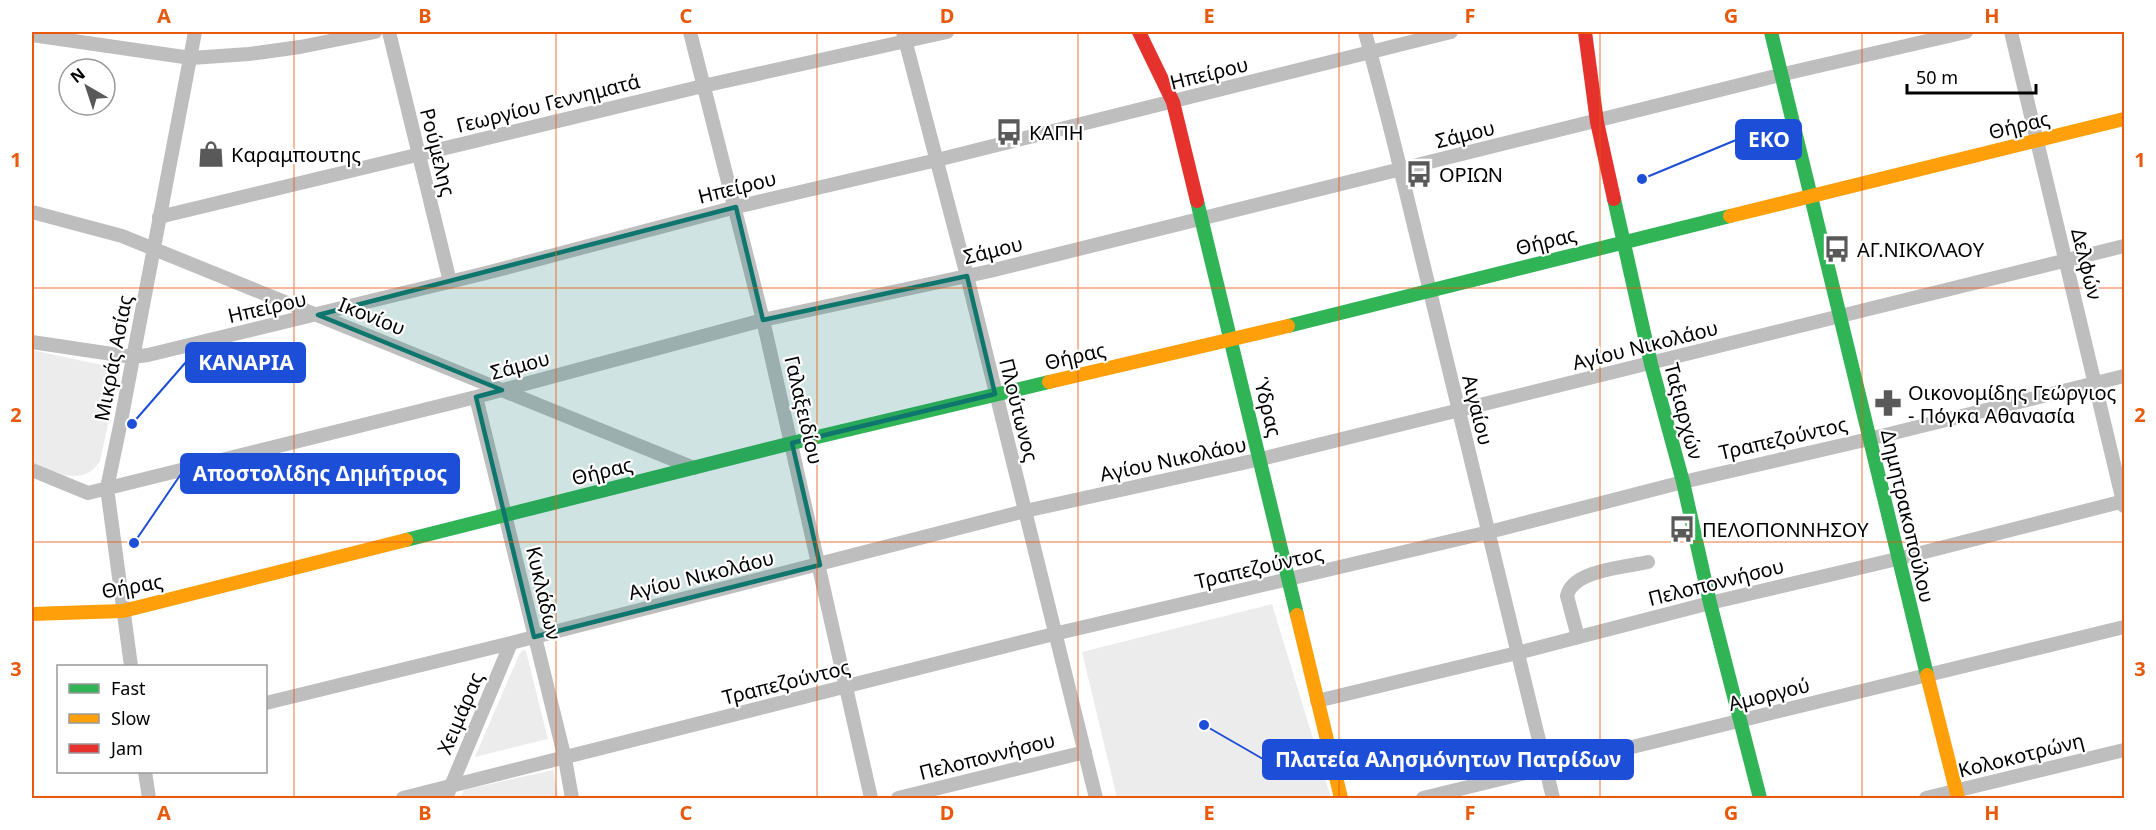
<svg xmlns="http://www.w3.org/2000/svg" width="2156" height="830" font-family="'Noto Sans',sans-serif">
<style>
.green{fill:#ececec}
.lines{fill:none;stroke-linecap:round;stroke-linejoin:round}
.street{stroke:#bebebe;stroke-width:14}
.fast{stroke:#30b455;stroke-width:14}
.slow{stroke:#ff9f0a;stroke-width:14}
.jam{stroke:#e5322d;stroke-width:14}
.marked{fill:#0f766e;fill-opacity:0.2;stroke:#0f766e;stroke-width:4.5;stroke-linejoin:round}
.grid{fill:none;stroke:#e8590c;stroke-width:1.5;stroke-opacity:0.55}
.labels{text-anchor:middle;dominant-baseline:central;stroke-width:4.5;stroke-linejoin:round;paint-order:stroke}
.street-label{font-size:20px;fill:#000;stroke:#fff}
.poi-label{font-size:20px;fill:#000;stroke:#fff;text-anchor:start}
.leader{fill:none;stroke:#1d4ed8;stroke-width:2}
.callout-dot{fill:#1d4ed8;stroke:#fff;stroke-width:2}
.callout{fill:#1d4ed8;stroke:#1d4ed8;stroke-width:2}
.callout-label{font-size:21px;text-anchor:middle;font-weight:bold;fill:#fff}
.neatline{fill:none;stroke:#e8590c;stroke-width:2}
.grid-label{font-size:20px;text-anchor:middle;font-weight:bold;fill:#e8590c}
</style>
<rect width="100%" height="100%" fill="#fff"/>
<!-- green -->
<path class="green" d="M32,350L120,369L100,461C84,488 53,472 32,463Z
M1272,604L1331,798H1117L1082,652Z
M523,650L526,651L548,739L475,757L519,655Z
M553,770L559,798H460L464,790Z"/>
<g class="lines">
<!-- street -->
<path class="street" d="M389,32L450,282
M690,32L763,320L871,798
M903,32L967,276L1096,798
M1365,32C1377,78 1390,125 1401,172C1452,381 1502,590 1553,798
M2011,32L2124,506
M32,35L191,58L249,54L300,47L375,32
M32,212L122,236L694,468
M159,217L703,86L947,32
M32,342L132,357L148,355L486,273L736,207L937,160L1451,32
M476,397L565,759L572,798
M32,470L88,493L476,397L763,320L990,271L1788,73L1966,32
M1578,637L1567,596C1572,570 1626,567 1648,562
M131,666L107,488L121,421L195,32
M1317,701L1517,653L1710,603L1897,559L2124,501
M266,703L511,643L1025,511L1261,459L2124,246
M145,772L149,798
M403,798L1054,634L1489,532L1683,482L1869,439L2124,376
M446,798L511,643
M898,798L1085,752
M1423,798L2124,627
M1926,798L2124,750"/>
<!-- fast -->
<path class="fast" d="M1771,32L1927,675
M1614,199L1651,364L1683,482L1710,603L1760,798
M1197,201L1297,615
M1288,326L1730,216
M406,540L792,443L1049,382"/>
<!-- slow -->
<path class="slow" d="M1730,216L2124,119
M1049,382L1288,326
M32,614L123,611L406,540
M1297,615L1341,798
M1927,675L1958,798"/>
<!-- jam -->
<path class="jam" d="M1139,32L1173,102L1197,201
M1585,32L1597,122L1614,199"/>
</g>
<!-- marked area -->
<path class="marked" d="M736,207L763,320L967,276L995,394L792,443L820,565L534,637L476,397L502,390L318,315Z"/>
<!-- grid -->
<path class="grid" d="M294,32V798M556,32V798M817,32V798M1078,32V798M1339,32V798M1600,32V798M1862,32V798M32,288H2124M32,542H2124"/>
<!-- icons -->
<defs>
<symbol id="bus-bare" viewBox="-9 -9 18 18"><path d="M-5-6H5V4H4V6H2V4H-2V6H-4V4H-5ZM-3.5-4V0h7V-4ZM-3.5 1.2v1.5H-2V1.2ZM2 1.2v1.5H3.5V1.2Z" fill="#595959" stroke="#fff" stroke-width="2.5" paint-order="stroke"/></symbol>
<symbol id="shop-bare" viewBox="-9 -9 18 18"><path d="M-5-2.5h2.3a2.7 3.5 0 0 1 5.4 0H5L5.5 6h-11ZM-1.5-2.5h3a1.5 2.3 0 0 0-3 0Z" fill="#595959" stroke="#fff" stroke-width="2.5" paint-order="stroke"/></symbol>
<symbol id="pharmacy-bare" viewBox="-9 -9 18 18"><path d="M-2-6h4v4h4v4h-4v4h-4v-4h-4v-4h4Z" fill="#595959" stroke="#fff" stroke-width="2.5" paint-order="stroke"/></symbol>
</defs>
<g fill-rule="evenodd">
<use href="#bus-bare" x="990" y="113" width="38" height="38"/>
<use href="#shop-bare" x="192" y="135" width="38" height="38"/>
<use href="#bus-bare" x="1400" y="155" width="38" height="38"/>
<use href="#bus-bare" x="1818" y="230" width="38" height="38"/>
<use href="#pharmacy-bare" x="1869" y="384" width="38" height="38"/>
<use href="#bus-bare" x="1663" y="510" width="38" height="38"/>
</g>
<g class="labels">
<!-- street labels -->
<g class="street-label">
<text transform="translate(1209 73) rotate(-14)">Ηπείρου</text>
<text transform="translate(548 103) rotate(-14)">Γεωργίου Γεννηματά</text>
<text transform="translate(2019 125) rotate(-14)">Θήρας</text>
<text transform="translate(1465 134) rotate(-14)">Σάμου</text>
<text transform="translate(438 152) rotate(76)">Ρούμελης</text>
<text transform="translate(737 187) rotate(-14)">Ηπείρου</text>
<text transform="translate(1546 241) rotate(-14)">Θήρας</text>
<text transform="translate(993 250) rotate(-14)">Σάμου</text>
<text transform="translate(2087 264) rotate(76)">Δελφών</text>
<text transform="translate(267 307) rotate(-13)">Ηπείρου</text>
<text transform="translate(372 316) rotate(22)">Ικονίου</text>
<text transform="translate(1645 345) rotate(-14)">Αγίου Νικολάου</text>
<text transform="translate(1075 356) rotate(-13)">Θήρας</text>
<text transform="translate(113 358) rotate(-79)">Μικράς Ασίας</text>
<text transform="translate(520 365) rotate(-15)">Σάμου</text>
<text transform="translate(1268 407) rotate(76)">Ύδρας</text>
<text transform="translate(804 410) rotate(77)">Γαλαξειδίου</text>
<text transform="translate(1019 410) rotate(76)">Πλούτωνος</text>
<text transform="translate(1478 410) rotate(76)">Αιγαίου</text>
<text transform="translate(1684 411) rotate(75)">Ταξιαρχών</text>
<text transform="translate(1783 438) rotate(-13)">Τραπεζούντος</text>
<text transform="translate(1173 459) rotate(-12)">Αγίου Νικολάου</text>
<text transform="translate(602 471) rotate(-14)">Θήρας</text>
<text transform="translate(1908 516) rotate(77)">Δημητρακοπούλου</text>
<text transform="translate(1259 567) rotate(-13)">Τραπεζούντος</text>
<text transform="translate(701 575) rotate(-14)">Αγίου Νικολάου</text>
<text transform="translate(1716 582) rotate(-14)">Πελοποννήσου</text>
<text transform="translate(132 586) rotate(-10)">Θήρας</text>
<text transform="translate(544 593) rotate(77)">Κυκλάδων</text>
<text transform="translate(786 682) rotate(-14)">Τραπεζούντος</text>
<text transform="translate(1769 694) rotate(-14)">Αμοργού</text>
<text transform="translate(460 713) rotate(-67)">Χειμάρας</text>
<text transform="translate(2021 755) rotate(-14)">Κολοκοτρώνη</text>
<text transform="translate(987 756) rotate(-14)">Πελοποννήσου</text>
</g>
<!-- poi labels -->
<g class="poi-label">
<text x="1029" y="132">ΚΑΠΗ</text>
<text x="231" y="154">Καραμπουτης</text>
<text x="1439" y="174">ΟΡΙΩΝ</text>
<text x="1857" y="249">ΑΓ.ΝΙΚΟΛΑΟΥ</text>
<text x="1908" y="392">Οικονομίδης Γεώργιος<tspan x="1908" dy="23">- Πόγκα Αθανασία</tspan></text>
<text x="1702" y="529">ΠΕΛΟΠΟΝΝΗΣΟΥ</text>
</g>
</g>
<!-- callouts -->
<path class="leader" d="M1642 179L1736 140M132 424L186 362M134 543L181 474M1204 725L1263 759"/>
<g class="callout-dot">
<circle cx="1642" cy="179" r="6"/>
<circle cx="132" cy="424" r="6"/>
<circle cx="134" cy="543" r="6"/>
<circle cx="1204" cy="725" r="6"/>
</g>
<g class="callout">
<rect x="1736" y="120" width="65" height="39" rx="6"/>
<rect x="186" y="343" width="119" height="39" rx="6"/>
<rect x="181" y="454" width="278" height="39" rx="6"/>
<rect x="1263" y="740" width="370" height="39" rx="6"/>
</g>
<g class="callout-label">
<text x="1769" y="147">EKO</text>
<text x="246" y="370">ΚΑΝΑΡΙΑ</text>
<text x="320" y="481">Αποστολίδης Δημήτριος</text>
<text x="1448" y="767">Πλατεία Αλησμόνητων Πατρίδων</text>
</g>
<!-- border -->
<rect width="2156" height="830" fill="none" stroke="#ffffff" stroke-width="66"/>
<!-- legend -->
<rect x="57" y="665" width="210" height="108" fill="#ffffff" stroke="#999999" stroke-width="1.5"/>
<rect x="69" y="684" width="30" height="9" fill="#30b455" stroke="#999999" stroke-width="1.5"/>
<text x="111" y="695" font-size="18" fill="#000000">Fast</text>
<rect x="69" y="714" width="30" height="9" fill="#ff9f0a" stroke="#999999" stroke-width="1.5"/>
<text x="111" y="725" font-size="18" fill="#000000">Slow</text>
<rect x="69" y="744" width="30" height="9" fill="#e5322d" stroke="#999999" stroke-width="1.5"/>
<text x="111" y="755" font-size="18" fill="#000000">Jam</text>
<!-- north arrow -->
<g transform="translate(87 87) rotate(321)"><circle r="28" fill="#ffffff" stroke="#999999" stroke-width="1.5"/>
<path d="M0-4.5L10 22L0 15L-10 22Z" fill="#595959"/>
<text y="-9" font-size="16" font-weight="bold" text-anchor="middle" fill="#000000">N</text>
</g>
<!-- scale -->
<path d="M1907 84v9h129v-9" fill="none" stroke="#000000" stroke-width="3"/>
<text x="1916" y="84" font-size="18" fill="#000000" stroke="#ffffff" stroke-width="4.5" paint-order="stroke">50 m</text>
<rect x="33" y="33" width="2090" height="764" class="neatline"/>
<g class="grid-label">
<text x="164" y="23">A</text>
<text x="425" y="23">B</text>
<text x="686" y="23">C</text>
<text x="947" y="23">D</text>
<text x="1209" y="23">E</text>
<text x="1470" y="23">F</text>
<text x="1731" y="23">G</text>
<text x="1992" y="23">H</text>
<text x="16" y="167">1</text>
<text x="2140" y="167">1</text>
<text x="16" y="422">2</text>
<text x="2140" y="422">2</text>
<text x="16" y="676">3</text>
<text x="2140" y="676">3</text>
<text x="164" y="820">A</text>
<text x="425" y="820">B</text>
<text x="686" y="820">C</text>
<text x="947" y="820">D</text>
<text x="1209" y="820">E</text>
<text x="1470" y="820">F</text>
<text x="1731" y="820">G</text>
<text x="1992" y="820">H</text>
</g>
</svg>
